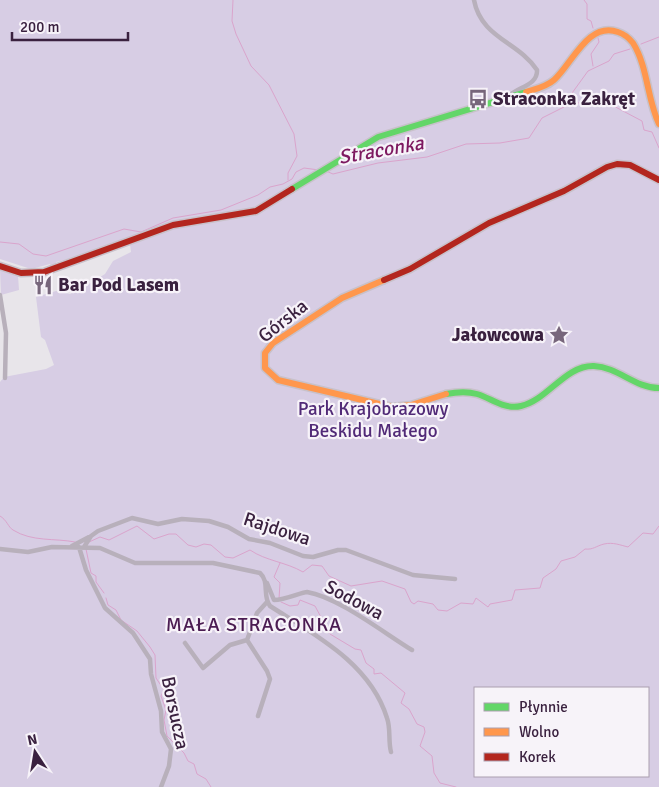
<svg xmlns="http://www.w3.org/2000/svg" width="659" height="787" font-family="Signika,sans-serif">
<style>
.green{fill:#d7cde4;fill-rule:evenodd}
.lines{fill:none;stroke-linecap:round;stroke-linejoin:round}
.stream{stroke:#daa4cc;stroke-width:1}
.fast-casing{stroke:#c8c1ca;stroke-width:9}
.slow-casing{stroke:#c8c1ca;stroke-width:9}
.jam-casing{stroke:#c8c1ca;stroke-width:9}
.street{stroke:#b8b0bb;stroke-width:4.5}
.fast{stroke:#63d668;stroke-width:6}
.slow{stroke:#ff974d;stroke-width:6}
.jam{stroke:#b3261e;stroke-width:6}
.labels{text-anchor:middle;dominant-baseline:central;stroke-width:4.5;stroke-linejoin:round;paint-order:stroke}
.poi-label{font-size:19px;font-weight:bold;fill:#3a213f;stroke:#f7f3f9;text-anchor:start}
.street-label{font-size:19px;fill:#3a213f;stroke:#f7f3f9}
.park-label{font-size:19px;fill:#512a77;stroke:#f7f3f9}
.water-label{font-size:20px;font-style:italic;fill:#7d1960;stroke:#f7f3f9}
.neighbourhood-label{font-size:20px;letter-spacing:1px;fill:#4b1c52;stroke:#f7f3f9}
</style>
<rect width="100%" height="100%" fill="#e8e5ea"/>
<!-- green -->
<path class="green" d="M0,0H659V787H0V382L4,377L46,369L54,365L45,340L41,337L36,297L56,291L70,294L81,289L105,274L113,261L131,252L130,244L56,262V265L51,266L50,264L31,269L0,259ZM475,688H648V776H475Z
M0,269L18,276L19,290L1,295Z"/>
<g class="lines">
<!-- stream -->
<path class="stream" d="M233,0L232,21L236,34L251,66L269,85L294,134L297,156L288,173V180
M584,0L587,4V19L591,21L593,28
M641,44L659,37
M593,66L591,54L599,42L598,38
M564,107L578,103L606,102L642,121L644,130L652,132L659,148
M326,171L333,174L378,163L427,157L466,144L500,143L529,138L542,118L564,107L567,100L588,71L609,61L614,54L630,49
M0,242L19,244L33,254L46,256L124,229L141,232L173,218L221,210L258,195L270,187L283,184L292,179L296,172L304,168L319,170
M0,516C7,520 8,527 13,530C32,542 55,538 75,542
M89,542L100,537L109,540L137,526L154,539L169,534H176L188,545L196,547L204,544L211,545L225,557L233,558L250,550C266,561 286,562 303,572L312,565L322,566L329,576L351,586L382,581L405,589L411,602L414,604L418,601L433,604L438,610L447,611L461,603L473,604L476,598L488,607L490,604L512,600L515,590L540,588L543,578L556,569L561,561L575,557L585,549C593,550 596,546 604,544C613,542 620,545 628,547L643,533L653,534L659,526
M86,549L91,573L96,576V582L104,593
M106,598L108,605L116,610L121,620L137,631L150,647L155,655L156,678L164,690L161,696L166,710L164,720L167,736L184,753L188,761L194,764L197,774L206,779L211,787
M279,599L280,583L274,577L280,563
M281,602L290,606L298,605L300,600L315,606L330,634L355,649L361,650L366,663L374,669V674L381,673L405,693L401,703L409,709L417,724L424,727L425,732L420,746L432,756L434,773L440,783L456,787"/>
<defs>
<path id="fast" d="M292,189L378,137L526,92
M446,394C456,392 467,391 477,394C491,398 504,410 521,406C548,400 565,365 594,366C618,367 635,388 659,388"/>
<path id="slow" d="M526,92C536,89 546,87 554,80C572,64 588,21 618,32C624,34 629,38 633,43C648,67 647,99 659,124
M384,280L342,298L273,343L265,353V368L278,380L392,407L411,405L446,394"/>
<path id="jam" d="M0,266L21,273L44,272L173,225L256,211L292,189
M384,280L410,269L489,223L564,191L607,167L617,164L630,165L659,180"/>
</defs>
<!-- fast casing -->
<use href="#fast" class="fast-casing"/>
<!-- slow casing -->
<use href="#slow" class="slow-casing"/>
<!-- jam casing -->
<use href="#jam" class="jam-casing"/>
<!-- street -->
<path class="street" d="M474,0C481,38 519,42 537,70C538,86 516,87 508,97
M0,295L6,333L5,378
M72,546L89,537
M79,547L86,570L105,608L133,633L150,659L151,674L161,711L162,732L171,749L169,766L161,787
M84,547L91,536L98,531L132,518L158,524L182,519L209,521L228,527L249,539L270,543L303,556L313,557L338,550H346L413,575L455,579
M0,549L28,552L52,547L100,548L135,563H213L260,573C270,582 262,596 270,606C315,635 370,663 387,718C391,729 388,741 391,752
M267,583L274,600C285,600 302,592 307,592C338,597 384,633 412,650
M185,643L203,668L230,645L247,640
M258,716L270,679L267,671L247,640L257,613L267,602"/>
<!-- fast -->
<use href="#fast" class="fast"/>
<!-- slow -->
<use href="#slow" class="slow"/>
<!-- jam -->
<use href="#jam" class="jam"/>
</g>
<!-- icons -->
<defs>
<symbol id="bus-bare" viewBox="-9 -9 18 18"><path d="M-5-6H5V4H4V6H2V4H-2V6H-4V4H-5ZM-3.5-4V0h7V-4ZM-3.5 1.2v1.5H-2V1.2ZM2 1.2v1.5H3.5V1.2Z" fill="#77667b" stroke="#f7f3f9" stroke-width="2.5" paint-order="stroke"/></symbol>
<symbol id="restaurant-bare" viewBox="-9 -9 18 18"><path d="M-5-6h1v4h1v-4h1v4h1v-4h1v5L-1.5 .5V6h-2V.5L-5-1ZM5-6V6H3V1.5H1.5Q1.5-4 5-6Z" fill="#77667b" stroke="#f7f3f9" stroke-width="2.5" paint-order="stroke"/></symbol>
<symbol id="sight-bare" viewBox="-9 -9 18 18"><path d="M0-6L1.8-2.2L6-1.7L2.9 1.2L3.7 5.4L0 3.3L-3.7 5.4L-2.9 1.2L-6-1.7L-1.8-2.2Z" fill="#77667b" stroke="#f7f3f9" stroke-width="2.5" paint-order="stroke"/></symbol>
</defs>
<g fill-rule="evenodd">
<use href="#bus-bare" x="464" y="85" width="28" height="28"/>
<use href="#restaurant-bare" x="29" y="271" width="28" height="28"/>
<use href="#sight-bare" x="545" y="321" width="28" height="28"/>
</g>
<g class="labels">
<!-- poi labels -->
<g class="poi-label">
<text x="493" y="99">Straconka Zakręt</text>
<text x="58" y="285">Bar Pod Lasem</text>
<text x="544" y="335" text-anchor="end">Jałowcowa</text>
</g>
<!-- street labels -->
<g class="street-label">
<text transform="translate(283 321) rotate(-38)">Górska</text>
<text transform="translate(277 529) rotate(18)">Rajdowa</text>
<text transform="translate(354 600) rotate(28)">Sodowa</text>
<text transform="translate(175 713) rotate(78)">Borsucza</text>
</g>
<!-- park labels -->
<g class="park-label">
<text x="373" y="409">Park Krajobrazowy<tspan x="373" dy="22">Beskidu Małego</tspan></text>
</g>
<!-- water labels -->
<g class="water-label">
<text transform="translate(381 150) rotate(-10)">Straconka</text>
</g>
<!-- neighbourhood labels -->
<g class="neighbourhood-label">
<text x="254" y="624">MAŁA STRACONKA</text>
</g>
</g>
<!-- legend -->
<rect x="474" y="687" width="175" height="90" fill="#f7f3f9" stroke="#ab9faf"/>
<rect x="484" y="703" width="25" height="8" fill="#63d668" stroke="#ab9faf"/>
<text x="519" y="712" font-size="15" fill="#3a213f">Płynnie</text>
<rect x="484" y="728" width="25" height="8" fill="#ff974d" stroke="#ab9faf"/>
<text x="519" y="737" font-size="15" fill="#3a213f">Wolno</text>
<rect x="484" y="753" width="25" height="8" fill="#b3261e" stroke="#ab9faf"/>
<text x="519" y="762" font-size="15" fill="#3a213f">Korek</text>
<!-- north arrow -->
<g transform="translate(35 752) rotate(348)" stroke="#f7f3f9" stroke-width="4" paint-order="stroke">
<path d="M0-4L9 19L0 12L-9 19Z" fill="#3a213f"/>
<text y="-8" font-size="14" font-weight="bold" text-anchor="middle" fill="#3a213f">N</text>
</g>
<!-- scale -->
<path d="M12 32v8h116v-8" fill="none" stroke="#3a213f" stroke-width="2.5"/>
<text x="20" y="32" font-size="15" fill="#3a213f" stroke="#f7f3f9" stroke-width="4" paint-order="stroke">200 m</text>
</svg>
